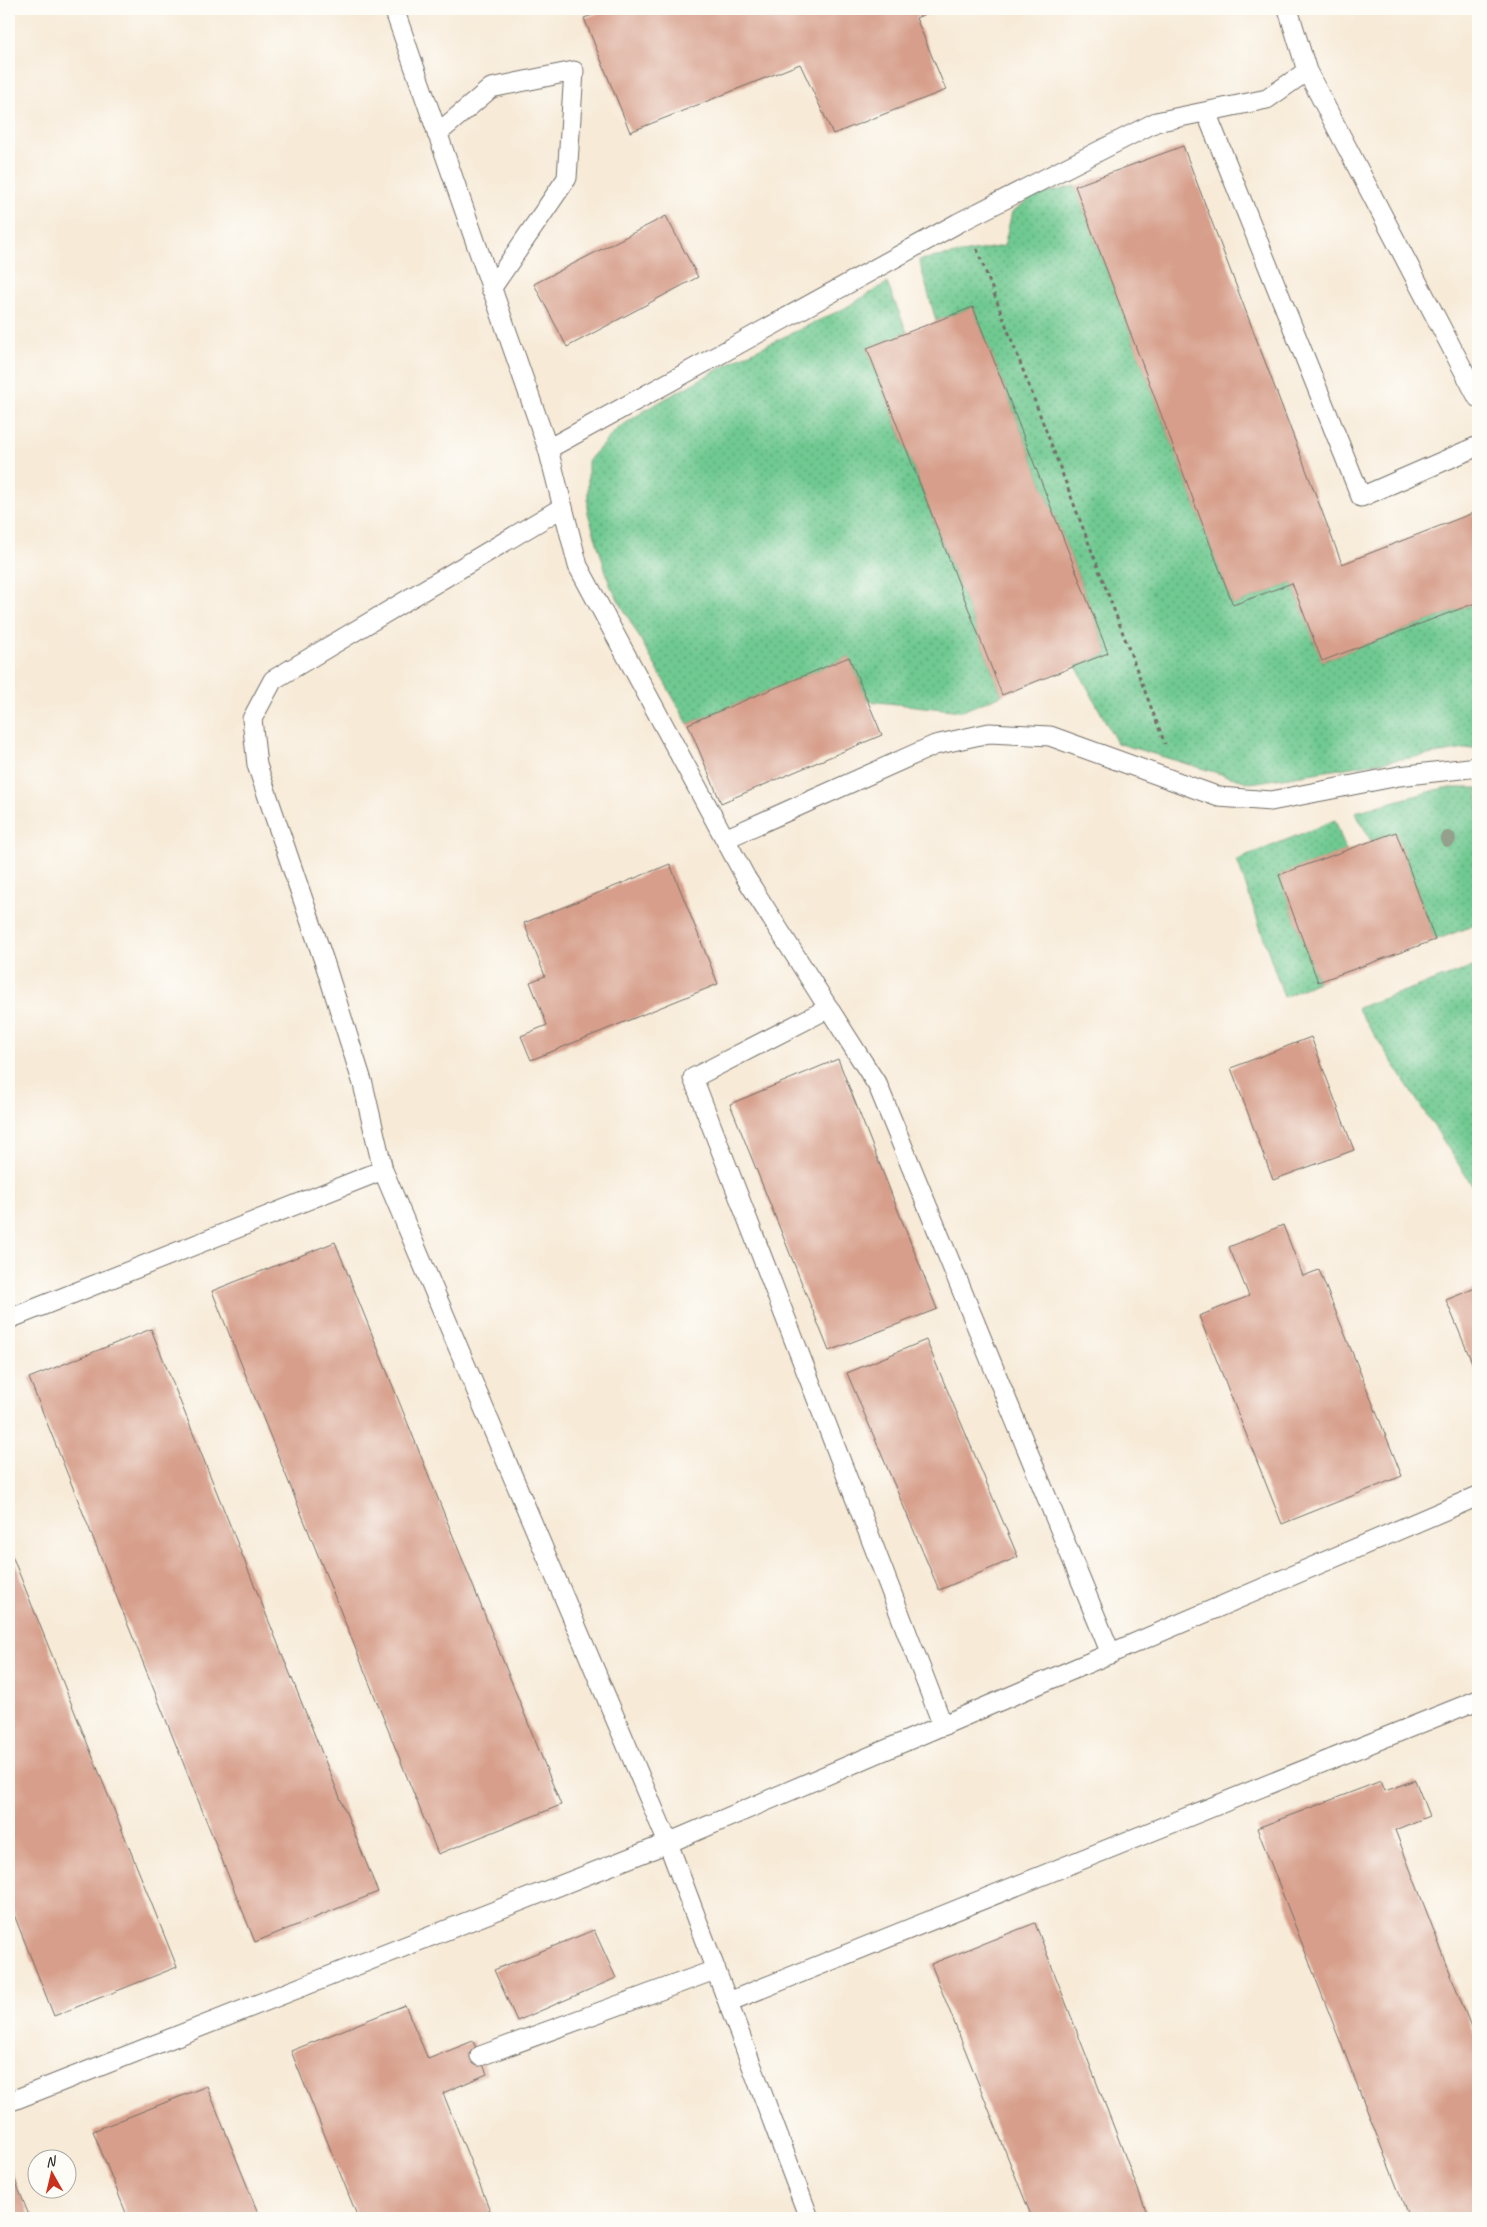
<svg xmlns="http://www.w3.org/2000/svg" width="1487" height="2227" font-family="Caveat,sans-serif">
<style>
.grass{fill:url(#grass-dots);stroke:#4d7a5e}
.building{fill:#d79f8b}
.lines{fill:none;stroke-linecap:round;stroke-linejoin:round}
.lane-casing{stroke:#726e67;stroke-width:21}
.path{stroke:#726e67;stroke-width:3;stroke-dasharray:4 4;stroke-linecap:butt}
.lane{stroke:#fff;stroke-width:19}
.tree{fill:#949f8c}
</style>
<defs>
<pattern id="grass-dots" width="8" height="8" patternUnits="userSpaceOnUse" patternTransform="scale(1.25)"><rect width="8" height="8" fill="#6fc991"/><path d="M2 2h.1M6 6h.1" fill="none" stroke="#5ba377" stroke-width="1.8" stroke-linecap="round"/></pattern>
</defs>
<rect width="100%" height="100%" fill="#fdfcf7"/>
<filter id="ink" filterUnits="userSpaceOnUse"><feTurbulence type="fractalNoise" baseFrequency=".02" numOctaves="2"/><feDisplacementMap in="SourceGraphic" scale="10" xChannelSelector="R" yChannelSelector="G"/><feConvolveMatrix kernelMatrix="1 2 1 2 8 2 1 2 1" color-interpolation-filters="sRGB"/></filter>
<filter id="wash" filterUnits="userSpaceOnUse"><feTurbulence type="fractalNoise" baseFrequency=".0096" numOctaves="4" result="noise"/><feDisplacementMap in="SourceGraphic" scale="20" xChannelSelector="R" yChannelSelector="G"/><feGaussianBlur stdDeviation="1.12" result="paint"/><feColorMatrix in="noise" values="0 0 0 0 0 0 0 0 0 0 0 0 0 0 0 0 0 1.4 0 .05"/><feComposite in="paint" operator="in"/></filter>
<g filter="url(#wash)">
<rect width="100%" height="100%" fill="#f7ead7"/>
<!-- grass -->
<path class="grass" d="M1075,186L1233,605L1292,583L1322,661L1478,602V747L1251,783L1117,743L1076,666L1108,653L973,307L936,321L919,260L1004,246L1012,212L1034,196Z
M887,283L907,332L867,349L1002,695L962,711L868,701L849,657L688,724L610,585L588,513V461L617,429L647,409L737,359L845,308Z
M1444,788H1478V924L1435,940L1396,833L1371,841L1355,812Z
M1335,820L1346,851L1279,875L1318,982L1284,997L1237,860Z
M1478,965V1194L1357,1008Z"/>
<g id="blocks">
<!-- building -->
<path class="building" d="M609,9H938L916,18L946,90L833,134L800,64L630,132L584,18Z
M1183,146L1342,564L1473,513L1478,528V602L1322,661L1292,583L1233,605L1075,186Z
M666,216L698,277L567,347L534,284Z
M973,307L1108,653L1002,695L867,348Z
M849,657L882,735L721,803L688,724Z
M1396,832L1435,940L1318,982L1279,875Z
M670,864L718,984L531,1060L521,1036L547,1025L530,982L545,976L524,923Z
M1311,1037L1354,1150L1273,1180L1231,1068Z
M838,1059L937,1309L829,1351L730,1104Z
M1283,1225L1303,1276L1319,1270L1402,1476L1282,1524L1199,1316L1249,1296L1229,1247Z
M335,1242L561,1805L438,1854L212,1291Z
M1478,1287V1377L1446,1300Z
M151,1329L378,1892L255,1942L29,1378Z
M926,1340L1018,1557L939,1590L847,1373Z
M9,1548L177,1967L54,2016L9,1902Z
M1415,1780L1429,1816L1395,1830L1478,2045V2218H1409L1257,1828L1381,1781L1385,1791Z
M1035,1923L1149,2218H1032L931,1964Z
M594,1930L616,1978L517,2021L494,1970Z
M405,2005L428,2059L473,2041L487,2074L443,2093L493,2218H358L291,2051Z
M207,2086L260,2218H128L93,2131Z
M9,2165L30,2218H9Z"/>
</g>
</g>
<g filter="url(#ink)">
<use href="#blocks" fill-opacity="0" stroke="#726e67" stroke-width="1"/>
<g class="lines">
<defs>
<path id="lane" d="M394,9L548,449L958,223L1156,122L1267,99L1307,71
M1288,9L1307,71L1478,398
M1206,112L1361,497L1478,446
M437,134L491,88L574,71L567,178L491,289
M548,449L578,566L746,878L878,1086L1111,1654
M725,839L935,745L989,733L1050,736L1219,797L1271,801L1399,776L1478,767
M829,1008L693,1078L943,1726
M383,1170L363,1084L325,964L257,765L252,719L273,680L563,507
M9,1319L383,1170L668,1843L809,2218
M728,2002L1478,1700
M480,2056L715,1970
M9,2102L668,1843L1478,1496"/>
</defs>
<!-- lane casing -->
<use href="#lane" class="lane-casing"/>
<!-- path -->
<path class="path" d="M977,249L1165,744"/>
<!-- lane -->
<use href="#lane" class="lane"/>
</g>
<!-- trees -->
<circle class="tree" cx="1448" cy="839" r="8"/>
</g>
<!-- margin -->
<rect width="1487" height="2227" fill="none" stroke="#fdfcf7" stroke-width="30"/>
<!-- north arrow -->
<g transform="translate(52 2174) rotate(352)"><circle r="24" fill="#fdfcf7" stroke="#a9a8a5"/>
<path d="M0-4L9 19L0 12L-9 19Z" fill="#c8321e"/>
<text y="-8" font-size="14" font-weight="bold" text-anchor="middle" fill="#2b2b2b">N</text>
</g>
</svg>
